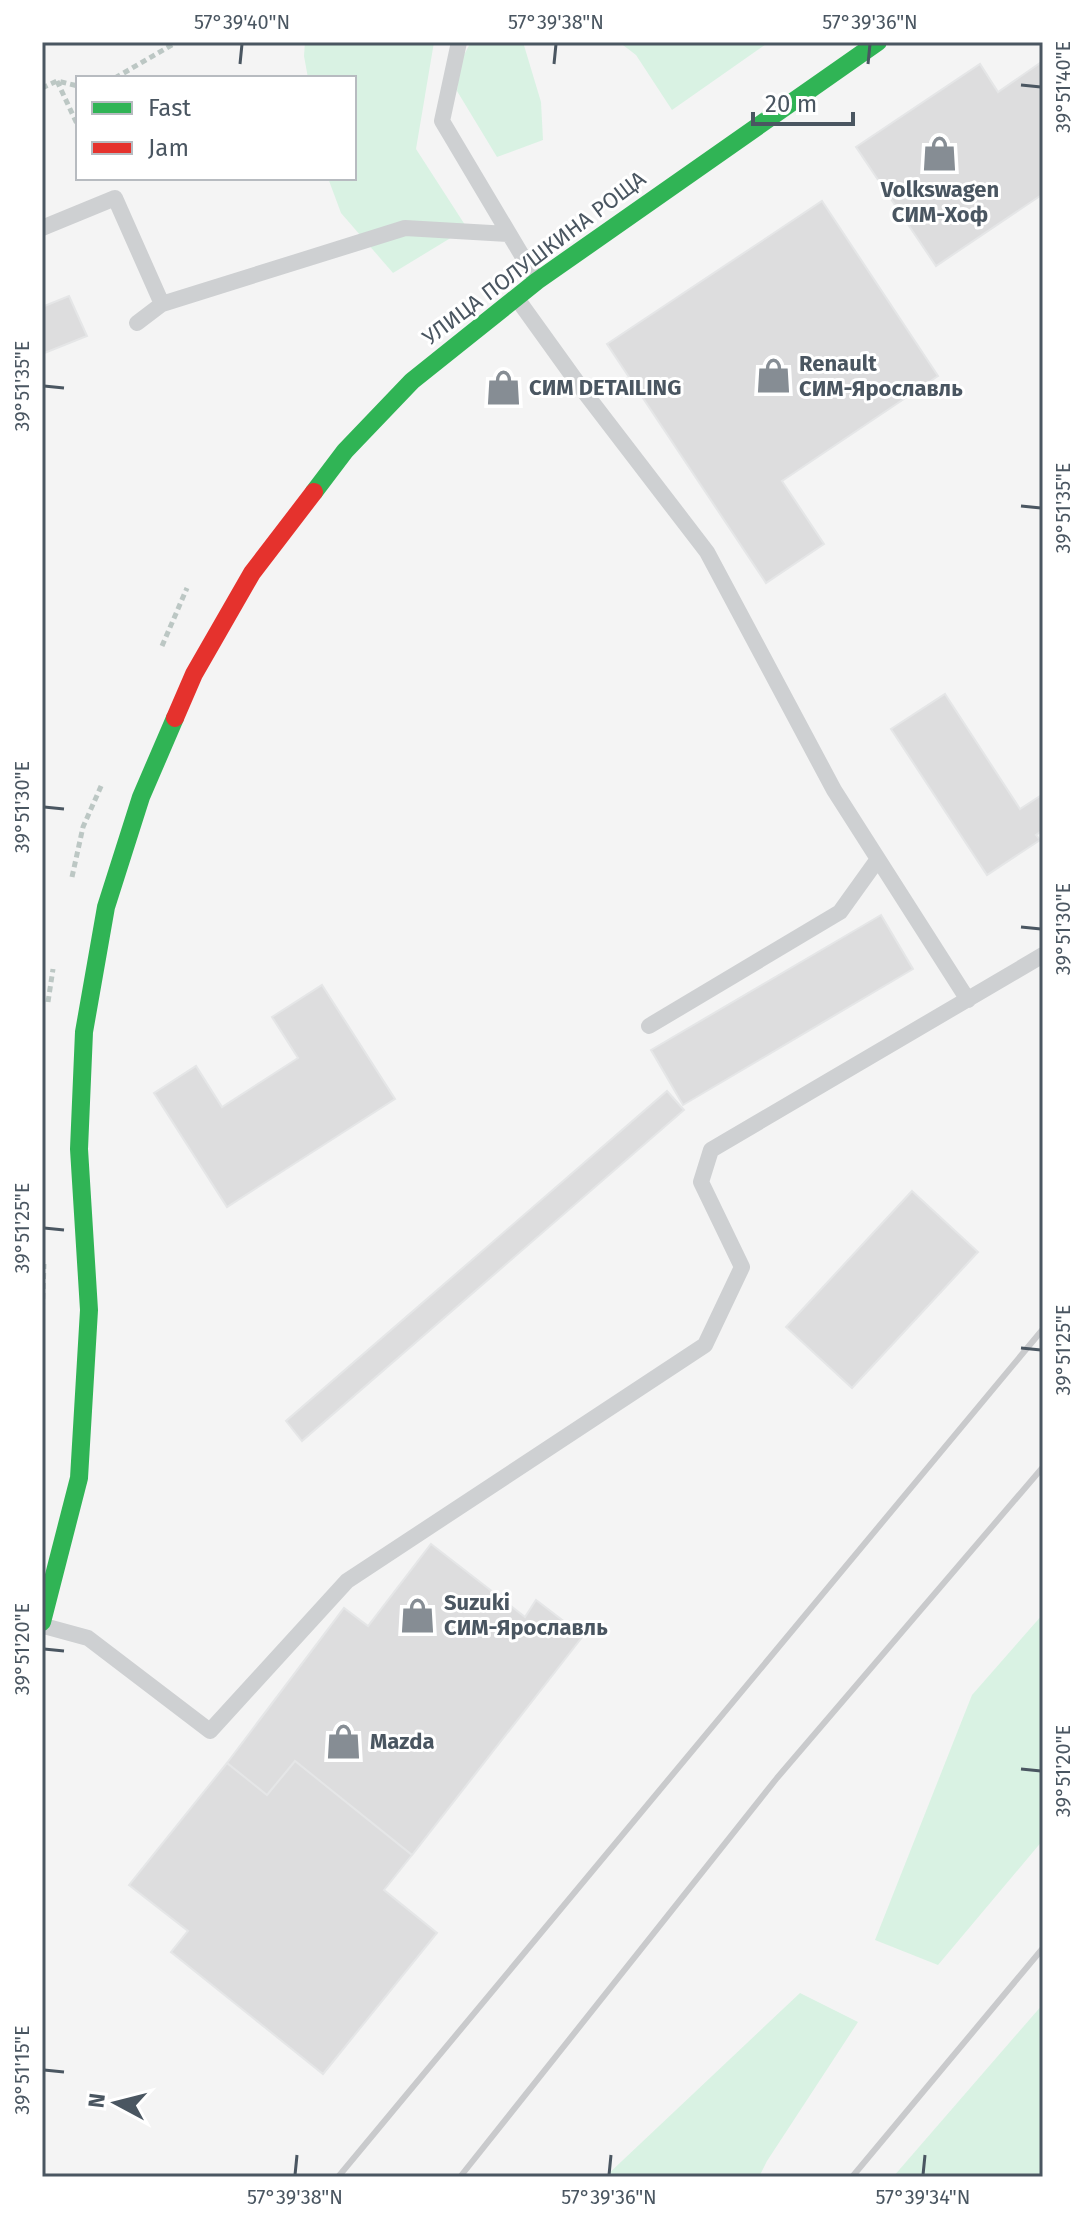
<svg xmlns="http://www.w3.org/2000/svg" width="1085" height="2219" font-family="'Fira Sans',sans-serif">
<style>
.green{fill:#d9f2e3}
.building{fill:#ddddde;stroke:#e5e6e7;stroke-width:2}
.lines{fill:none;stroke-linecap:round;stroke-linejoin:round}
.path{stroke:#bcc7c4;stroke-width:5;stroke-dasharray:6 4;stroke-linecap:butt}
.lane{stroke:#ced0d2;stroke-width:16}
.fast{stroke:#30b455;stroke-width:18}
.jam{stroke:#e5322d;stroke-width:18}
.rail{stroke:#c9cacc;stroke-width:6}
.ticks{fill:none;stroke:#4a5661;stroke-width:3}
.labels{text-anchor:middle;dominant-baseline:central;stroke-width:6;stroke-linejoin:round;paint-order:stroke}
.poi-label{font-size:22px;font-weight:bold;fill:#4a5661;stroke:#fff;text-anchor:start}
.street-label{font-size:22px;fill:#4a5661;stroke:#fff}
.neatline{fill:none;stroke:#4a5661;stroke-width:3}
.ticks-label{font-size:20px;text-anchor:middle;fill:#4a5661}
</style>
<rect width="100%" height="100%" fill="#f4f4f4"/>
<!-- green -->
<path class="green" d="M305,42H434L416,149L467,228L393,273L341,213L328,178H354V78H308L304,56Z
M471,42H523L541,102L543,140L497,157L457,91L460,62Z
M619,42H769L672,110L636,55Z
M1043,1614V1840L938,1965L875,1940L972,1695Z
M800,1993L858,2022L767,2161L759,2177H605Z
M1043,2004V2177H893Z"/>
<!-- building -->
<path class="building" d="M1043,61V194L936,266L856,147L980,64L998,92Z
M822,201L938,376L782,481L824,544L766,583L607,344Z
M69,296L87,336L42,354V307Z
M945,694L1020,809L1043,794V830L1036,835L1040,840L987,875L891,729Z
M881,915L913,969L683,1105L651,1050Z
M322,985L395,1099L227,1207L154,1093L196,1066L222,1107L298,1058L272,1017Z
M667,1091L684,1110L302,1441L286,1421Z
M912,1191L978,1252L852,1388L786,1327Z
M431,1544L525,1617L536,1600L583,1636L412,1855L295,1761L267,1795L227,1763L344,1608L368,1626Z
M295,1761L412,1855L384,1890L437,1933L323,2074L171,1952L188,1931L129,1885L227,1763L267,1795Z"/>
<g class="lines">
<!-- path -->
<path class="path" d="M115,78L177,42
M57,81L78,126
M42,88L57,81L78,86
M162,646L187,588
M72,877L83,827L102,784
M48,1002L53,969
M42,1319L44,1264"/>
<!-- lane -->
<path class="lane" d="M459,42L442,121L536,279
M42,228L115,198L162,304
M518,300L582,389L707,552L834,790L968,1000
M137,323L162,304L405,228L508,234
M649,1026L840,912L878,859
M44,1626L88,1638L210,1731L347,1581L705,1345L742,1267L701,1182L711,1150L1043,955"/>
<!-- fast -->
<path class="fast" d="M314,492L345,451L412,381L537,281L878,42
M42,1622L79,1478L89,1310L79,1149L84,1032L106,907L141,797L175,718"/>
<!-- jam -->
<path class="jam" d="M175,718L194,674L252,573L314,492"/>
<!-- rail -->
<path class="rail" d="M338,2177L1043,1329
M460,2177L777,1778L1043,1467
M852,2177L1043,1948"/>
</g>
<!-- ticks -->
<path class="ticks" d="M240,64L242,44M554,64L556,44M868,64L870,44M1021,85L1041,87M44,386L64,388M1021,506L1041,508M44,807L64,809M1021,927L1041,929M44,1228L64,1230M1021,1348L1041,1350M44,1649L64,1651M1021,1769L1041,1771M44,2070L64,2072M295,2175L297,2155M609,2175L611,2155M923,2175L925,2155"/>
<!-- icons -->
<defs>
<symbol id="shop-bare" viewBox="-9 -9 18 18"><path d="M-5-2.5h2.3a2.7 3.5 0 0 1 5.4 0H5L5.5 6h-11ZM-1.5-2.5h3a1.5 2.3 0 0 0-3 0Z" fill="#868d94" stroke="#fff" stroke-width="2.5" paint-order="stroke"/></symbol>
</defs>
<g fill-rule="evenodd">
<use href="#shop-bare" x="914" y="128" width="51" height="51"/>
<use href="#shop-bare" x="748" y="350" width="51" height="51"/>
<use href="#shop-bare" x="478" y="362" width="51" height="51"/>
<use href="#shop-bare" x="392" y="1590" width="51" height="51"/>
<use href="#shop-bare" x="318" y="1716" width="51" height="51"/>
</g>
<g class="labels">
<!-- poi labels -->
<g class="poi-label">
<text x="940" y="189" text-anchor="middle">Volkswagen<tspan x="940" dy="25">СИМ-Хоф</tspan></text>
<text x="799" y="363">Renault<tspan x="799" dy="25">СИМ-Ярославль</tspan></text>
<text x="529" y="387">СИМ DETAILING</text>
<text x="444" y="1602">Suzuki<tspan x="444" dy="25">СИМ-Ярославль</tspan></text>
<text x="370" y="1741">Mazda</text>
</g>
<!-- street labels -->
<g class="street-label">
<text transform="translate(534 258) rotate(-37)">УЛИЦА ПОЛУШКИНА РОЩА</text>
</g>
</g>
<!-- border -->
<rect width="1085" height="2219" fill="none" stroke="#ffffff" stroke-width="88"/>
<!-- legend -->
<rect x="76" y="76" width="280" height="104" fill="#ffffff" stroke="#b7bbc0" stroke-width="2"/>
<rect x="92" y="102" width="40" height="12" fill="#30b455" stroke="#b7bbc0" stroke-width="2"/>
<text x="148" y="116" font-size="24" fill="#4a5661">Fast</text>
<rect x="92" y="142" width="40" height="12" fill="#e5322d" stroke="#b7bbc0" stroke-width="2"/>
<text x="148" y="156" font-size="24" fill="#4a5661">Jam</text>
<!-- north arrow -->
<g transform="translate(116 2103) rotate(277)" stroke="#ffffff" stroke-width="6" paint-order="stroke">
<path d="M0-6L14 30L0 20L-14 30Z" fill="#4a5661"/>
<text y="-12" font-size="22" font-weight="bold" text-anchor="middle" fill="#4a5661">N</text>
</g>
<!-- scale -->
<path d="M753 112v12h100v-12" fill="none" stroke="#4a5661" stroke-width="4"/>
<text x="765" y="112" font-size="24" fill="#4a5661" stroke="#ffffff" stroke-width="6" paint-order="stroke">20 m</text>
<rect x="44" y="44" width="997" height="2131" class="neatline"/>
<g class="ticks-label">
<text x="242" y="29">57°39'40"N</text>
<text x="556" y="29">57°39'38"N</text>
<text x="870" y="29">57°39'36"N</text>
<text transform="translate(1063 87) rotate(-90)" y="7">39°51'40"E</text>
<text transform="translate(22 386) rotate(-90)" y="7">39°51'35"E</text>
<text transform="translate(1063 508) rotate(-90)" y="7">39°51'35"E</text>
<text transform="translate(22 807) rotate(-90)" y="7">39°51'30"E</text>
<text transform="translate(1063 929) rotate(-90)" y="7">39°51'30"E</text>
<text transform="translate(22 1228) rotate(-90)" y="7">39°51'25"E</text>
<text transform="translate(1063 1350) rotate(-90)" y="7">39°51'25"E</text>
<text transform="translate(22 1649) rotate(-90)" y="7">39°51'20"E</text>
<text transform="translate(1063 1771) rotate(-90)" y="7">39°51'20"E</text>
<text transform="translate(22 2070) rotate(-90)" y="7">39°51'15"E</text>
<text x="295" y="2204">57°39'38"N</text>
<text x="609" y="2204">57°39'36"N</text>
<text x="923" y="2204">57°39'34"N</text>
</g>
</svg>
